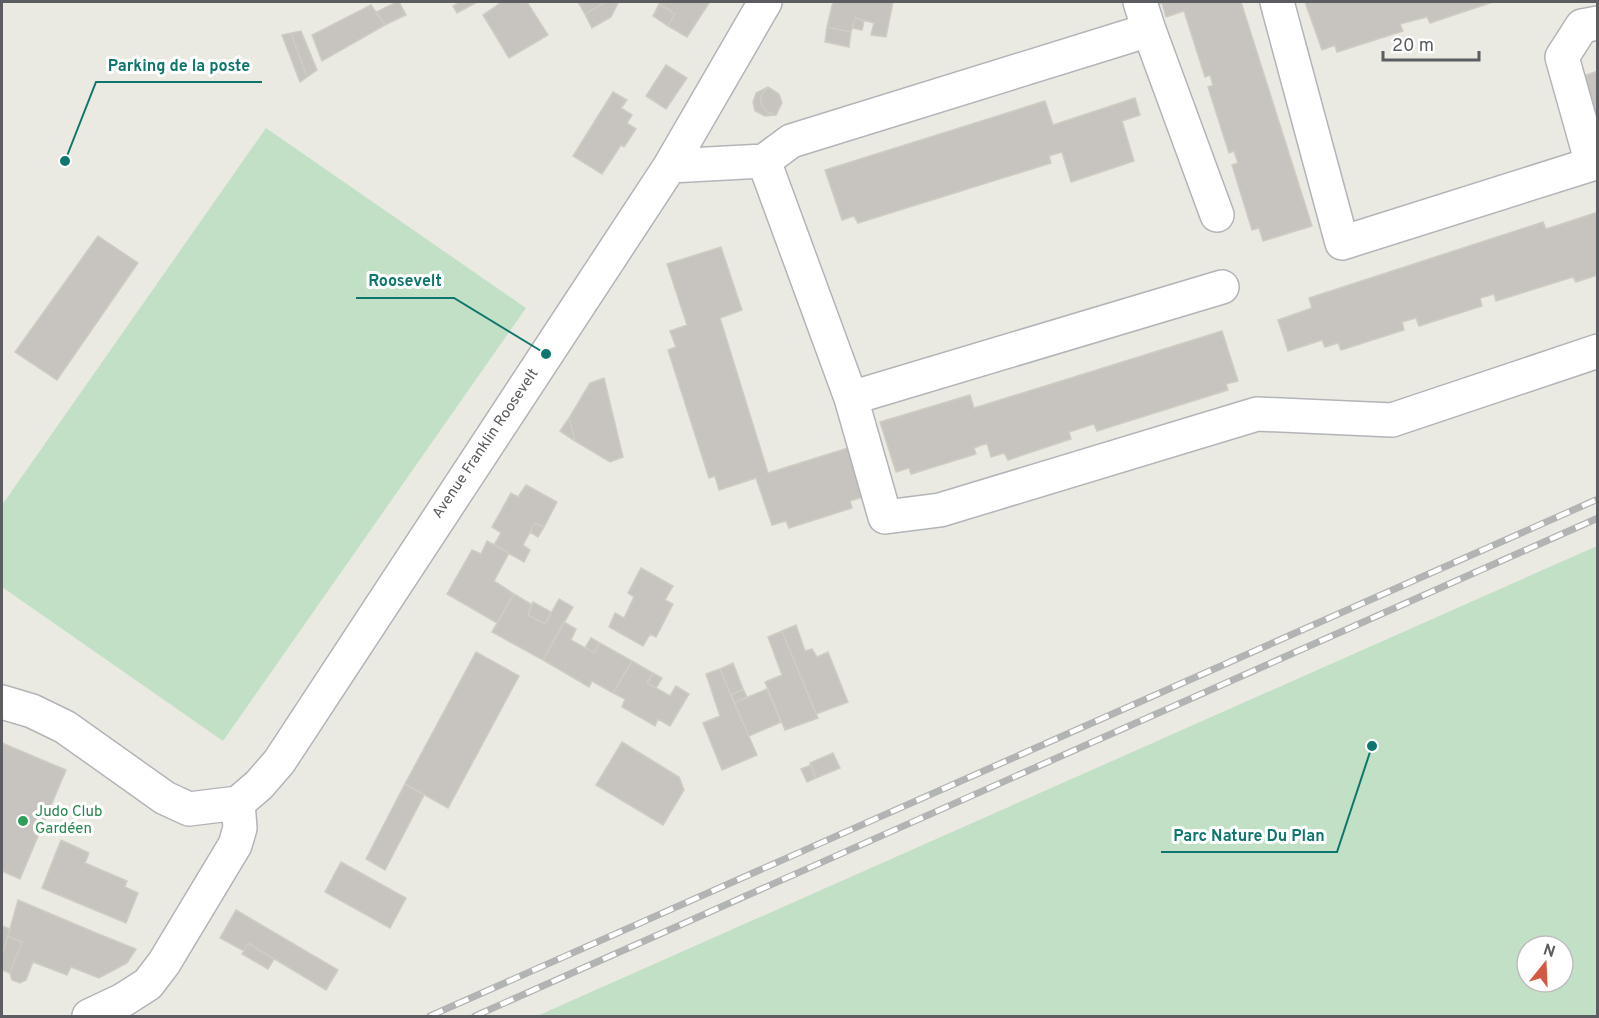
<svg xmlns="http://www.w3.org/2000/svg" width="1599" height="1018" font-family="Overpass,sans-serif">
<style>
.green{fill:#c2e0c5;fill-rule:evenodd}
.building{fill:#c7c4bf;stroke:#cfccc2;stroke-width:1.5}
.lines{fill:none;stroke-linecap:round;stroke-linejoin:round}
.minor-casing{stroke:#b3b4b8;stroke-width:36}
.minor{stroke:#fff;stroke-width:33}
.rail-casing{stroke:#b2b3b3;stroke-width:7}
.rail{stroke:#fff;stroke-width:4.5;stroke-dasharray:14;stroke-linecap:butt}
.leisure-dot{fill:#2e9e5b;stroke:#fff;stroke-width:2}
.labels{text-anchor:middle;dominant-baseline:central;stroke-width:6;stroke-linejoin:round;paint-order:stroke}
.street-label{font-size:15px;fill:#5b5d61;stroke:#fff}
.leisure-label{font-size:15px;fill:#27864d;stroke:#fff;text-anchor:start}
.leader{fill:none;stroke:#0f766e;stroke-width:2}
.callout-dot{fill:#0f766e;stroke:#fff;stroke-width:2}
.callout-label{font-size:16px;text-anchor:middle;font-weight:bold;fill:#0f766e;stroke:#fff;stroke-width:6;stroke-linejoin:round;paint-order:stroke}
</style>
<rect width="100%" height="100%" fill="#ebeae2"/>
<!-- green -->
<path class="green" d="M266,128L526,308L223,741L2,587V505Z
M1597,546V1016H537ZM1527,946H1563V982H1527Z"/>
<!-- building -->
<path class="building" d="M397,2H399L406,15L385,25L376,12Z
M460,2H477L457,13L453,6Z
M502,2H527L548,35L509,58L483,15Z
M578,2H606L585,14Z
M606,2L618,3L611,17L592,28L585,14Z
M661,2H707L709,3L687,37L668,26L675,14L659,4Z
M833,2H893L886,37L871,35L874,23L855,18L851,32L827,27Z
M1154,2H1241L1312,226L1263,241L1259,228L1252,230L1232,165L1238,163L1234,151L1229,153L1208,87L1213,85L1210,75L1205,77L1184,11L1166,17L1162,3L1155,5Z
M1305,2H1493L1430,23L1427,17L1400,24L1403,31L1337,52L1335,45L1322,50Z
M659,4L675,14L668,26L653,16Z
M371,5L385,25L322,61L312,35Z
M855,18L864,21L862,30L852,28Z
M827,27L851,32L849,47L825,42Z
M301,31L317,70L307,77L291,33Z
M291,33L307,77L300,82L282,35Z
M666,65L687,78L666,109L646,96Z
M1598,71V131L1580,77Z
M768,87L761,96V104L767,112L776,115L765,116L755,111L753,102L756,93Z
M768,87L779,94L782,103L776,115L767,112L761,104V96Z
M613,92L627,100L621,108L632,115L627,123L636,129L624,147L621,145L602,174L573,156Z
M1135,98L1140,115L1122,121L1134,161L1071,182L1062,152L1049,156L1051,163L858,223L854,216L842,220L825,170L1045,101L1053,125Z
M1598,212V275L1576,282L1573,277L1496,301L1494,294L1480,298L1482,306L1419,326L1416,318L1402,322L1404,330L1341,350L1338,343L1325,347L1322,340L1288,351L1278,320L1312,308L1309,298L1543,222L1546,229Z
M98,236L138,263L57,380L15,352Z
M721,247L742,310L720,318L768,473L848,448L863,497L850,501L852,508L789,528L786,521L772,525L756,478L719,490L715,476L709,478L668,350L676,347L670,331L687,325L667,264Z
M1222,331L1238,381L1226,384L1228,390L1097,431L1094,424L1069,432L1071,439L1008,460L1004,453L991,457L987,443L974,448L976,454L911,474L909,468L896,472L880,422L970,395L974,408Z
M604,378L623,457L610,462L575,441L569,418L590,383Z
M569,418L575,441L560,431Z
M526,485L557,502L544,527L535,523L530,532L523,545L530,550L524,562L494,545L501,533L492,527L511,493L518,497Z
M535,523L544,527L538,537L530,532Z
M487,541L509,553L494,581L514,594L497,623L447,594L472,550L481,554Z
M641,568L673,586L665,600L673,604L656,637L650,634L643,646L609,627L615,613L624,618L634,597L628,593Z
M514,594L531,604L528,615L545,624L559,599L573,607L543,660L492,632Z
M533,602L551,612L545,624L528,615Z
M564,622L576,629L571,640L594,653L600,643L632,661L613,693L592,681L589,687L543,660Z
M796,625L805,651L812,649L817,657L828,652L848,702L816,714L782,631Z
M782,631L818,718L785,730L765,682L782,675L768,637Z
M591,638L600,643L594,653L585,648Z
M476,652L519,676L448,808L405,784Z
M632,661L653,673L647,683L656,688L670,696L676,686L689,694L670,726L658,719L655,726L622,707L625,699L613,693Z
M733,663L743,689L731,695L720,669Z
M720,669L757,755L722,770L703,723L720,716L706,674Z
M653,673L662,678L656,688L647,683Z
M743,689L747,697L734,703L731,695Z
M767,689L781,722L749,736L734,703Z
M622,742L679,777L684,790L663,825L596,785Z
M2,743L66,770L20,879L2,871Z
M833,753L840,768L816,778L810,763Z
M811,765L816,778L807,782L801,769Z
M405,784L424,795L385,870L366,859Z
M61,840L89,853L85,863L127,881L125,887L138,893L126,923L42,888Z
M341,862L406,898L390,928L325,892Z
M18,900L96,933L136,949L127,963L99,978L71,967L67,975L33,962L26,980L20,983L12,980L10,973L22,942L8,936Z
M236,910L338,970L326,990L248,943L244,951L220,938Z
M2,926L10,929L2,955Z
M8,936L22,942L10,973L2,970V955Z
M248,943L274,959L268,969L242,954Z"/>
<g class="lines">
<defs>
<path id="minor" d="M1140,2L1149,30
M1277,2L1342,243L1592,164L1562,57L1582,26L1598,23
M764,161L791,141L1149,30L1217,215
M670,166L764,161L851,398L1222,287
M851,398L885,517L940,510L1257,414L1392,420L1598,351
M2,702L32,711L65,727L165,798L189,809L238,803L259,785L279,762L670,166L765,2
M89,1016L123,1000L148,984L164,963L235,845L240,828L238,803"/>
</defs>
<!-- minor casing -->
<use href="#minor" class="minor-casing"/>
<!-- minor -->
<use href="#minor" class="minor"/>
<defs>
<path id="rail" d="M430,1016L1598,499
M475,1016L1598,518"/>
</defs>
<!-- rail casing -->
<use href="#rail" class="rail-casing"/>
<!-- rail -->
<use href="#rail" class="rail"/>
</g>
<!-- markers -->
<circle class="leisure-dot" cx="23" cy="821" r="6"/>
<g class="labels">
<!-- street labels -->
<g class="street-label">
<text transform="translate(486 444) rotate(-56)">Avenue Franklin Roosevelt</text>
</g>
<!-- leisure labels -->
<g class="leisure-label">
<text x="35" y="812">Judo Club<tspan x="35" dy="17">Gardéen</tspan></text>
</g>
</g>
<!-- callouts -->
<path class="leader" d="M65 161L96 82H262M546 354L454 298H356M1372 746L1337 852H1161"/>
<g class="callout-dot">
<circle cx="65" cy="161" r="6"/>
<circle cx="546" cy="354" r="6"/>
<circle cx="1372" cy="746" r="6"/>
</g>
<g class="callout-label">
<text x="179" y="71">Parking de la poste</text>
<text x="405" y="286">Roosevelt</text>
<text x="1249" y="841">Parc Nature Du Plan</text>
</g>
<!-- border -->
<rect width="1599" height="1018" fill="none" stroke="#5b5d61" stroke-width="6"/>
<!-- north arrow -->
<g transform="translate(1545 964) rotate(18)"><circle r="28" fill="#ffffff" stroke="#bdbec0" stroke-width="1.5"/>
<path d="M0-4.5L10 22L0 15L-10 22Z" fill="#d25a42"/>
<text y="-9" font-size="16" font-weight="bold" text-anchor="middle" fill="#5b5d61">N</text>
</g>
<!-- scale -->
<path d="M1383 51v9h96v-9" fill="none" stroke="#5b5d61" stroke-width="3"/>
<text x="1392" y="51" font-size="18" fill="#5b5d61" stroke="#ffffff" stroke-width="4.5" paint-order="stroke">20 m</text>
</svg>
